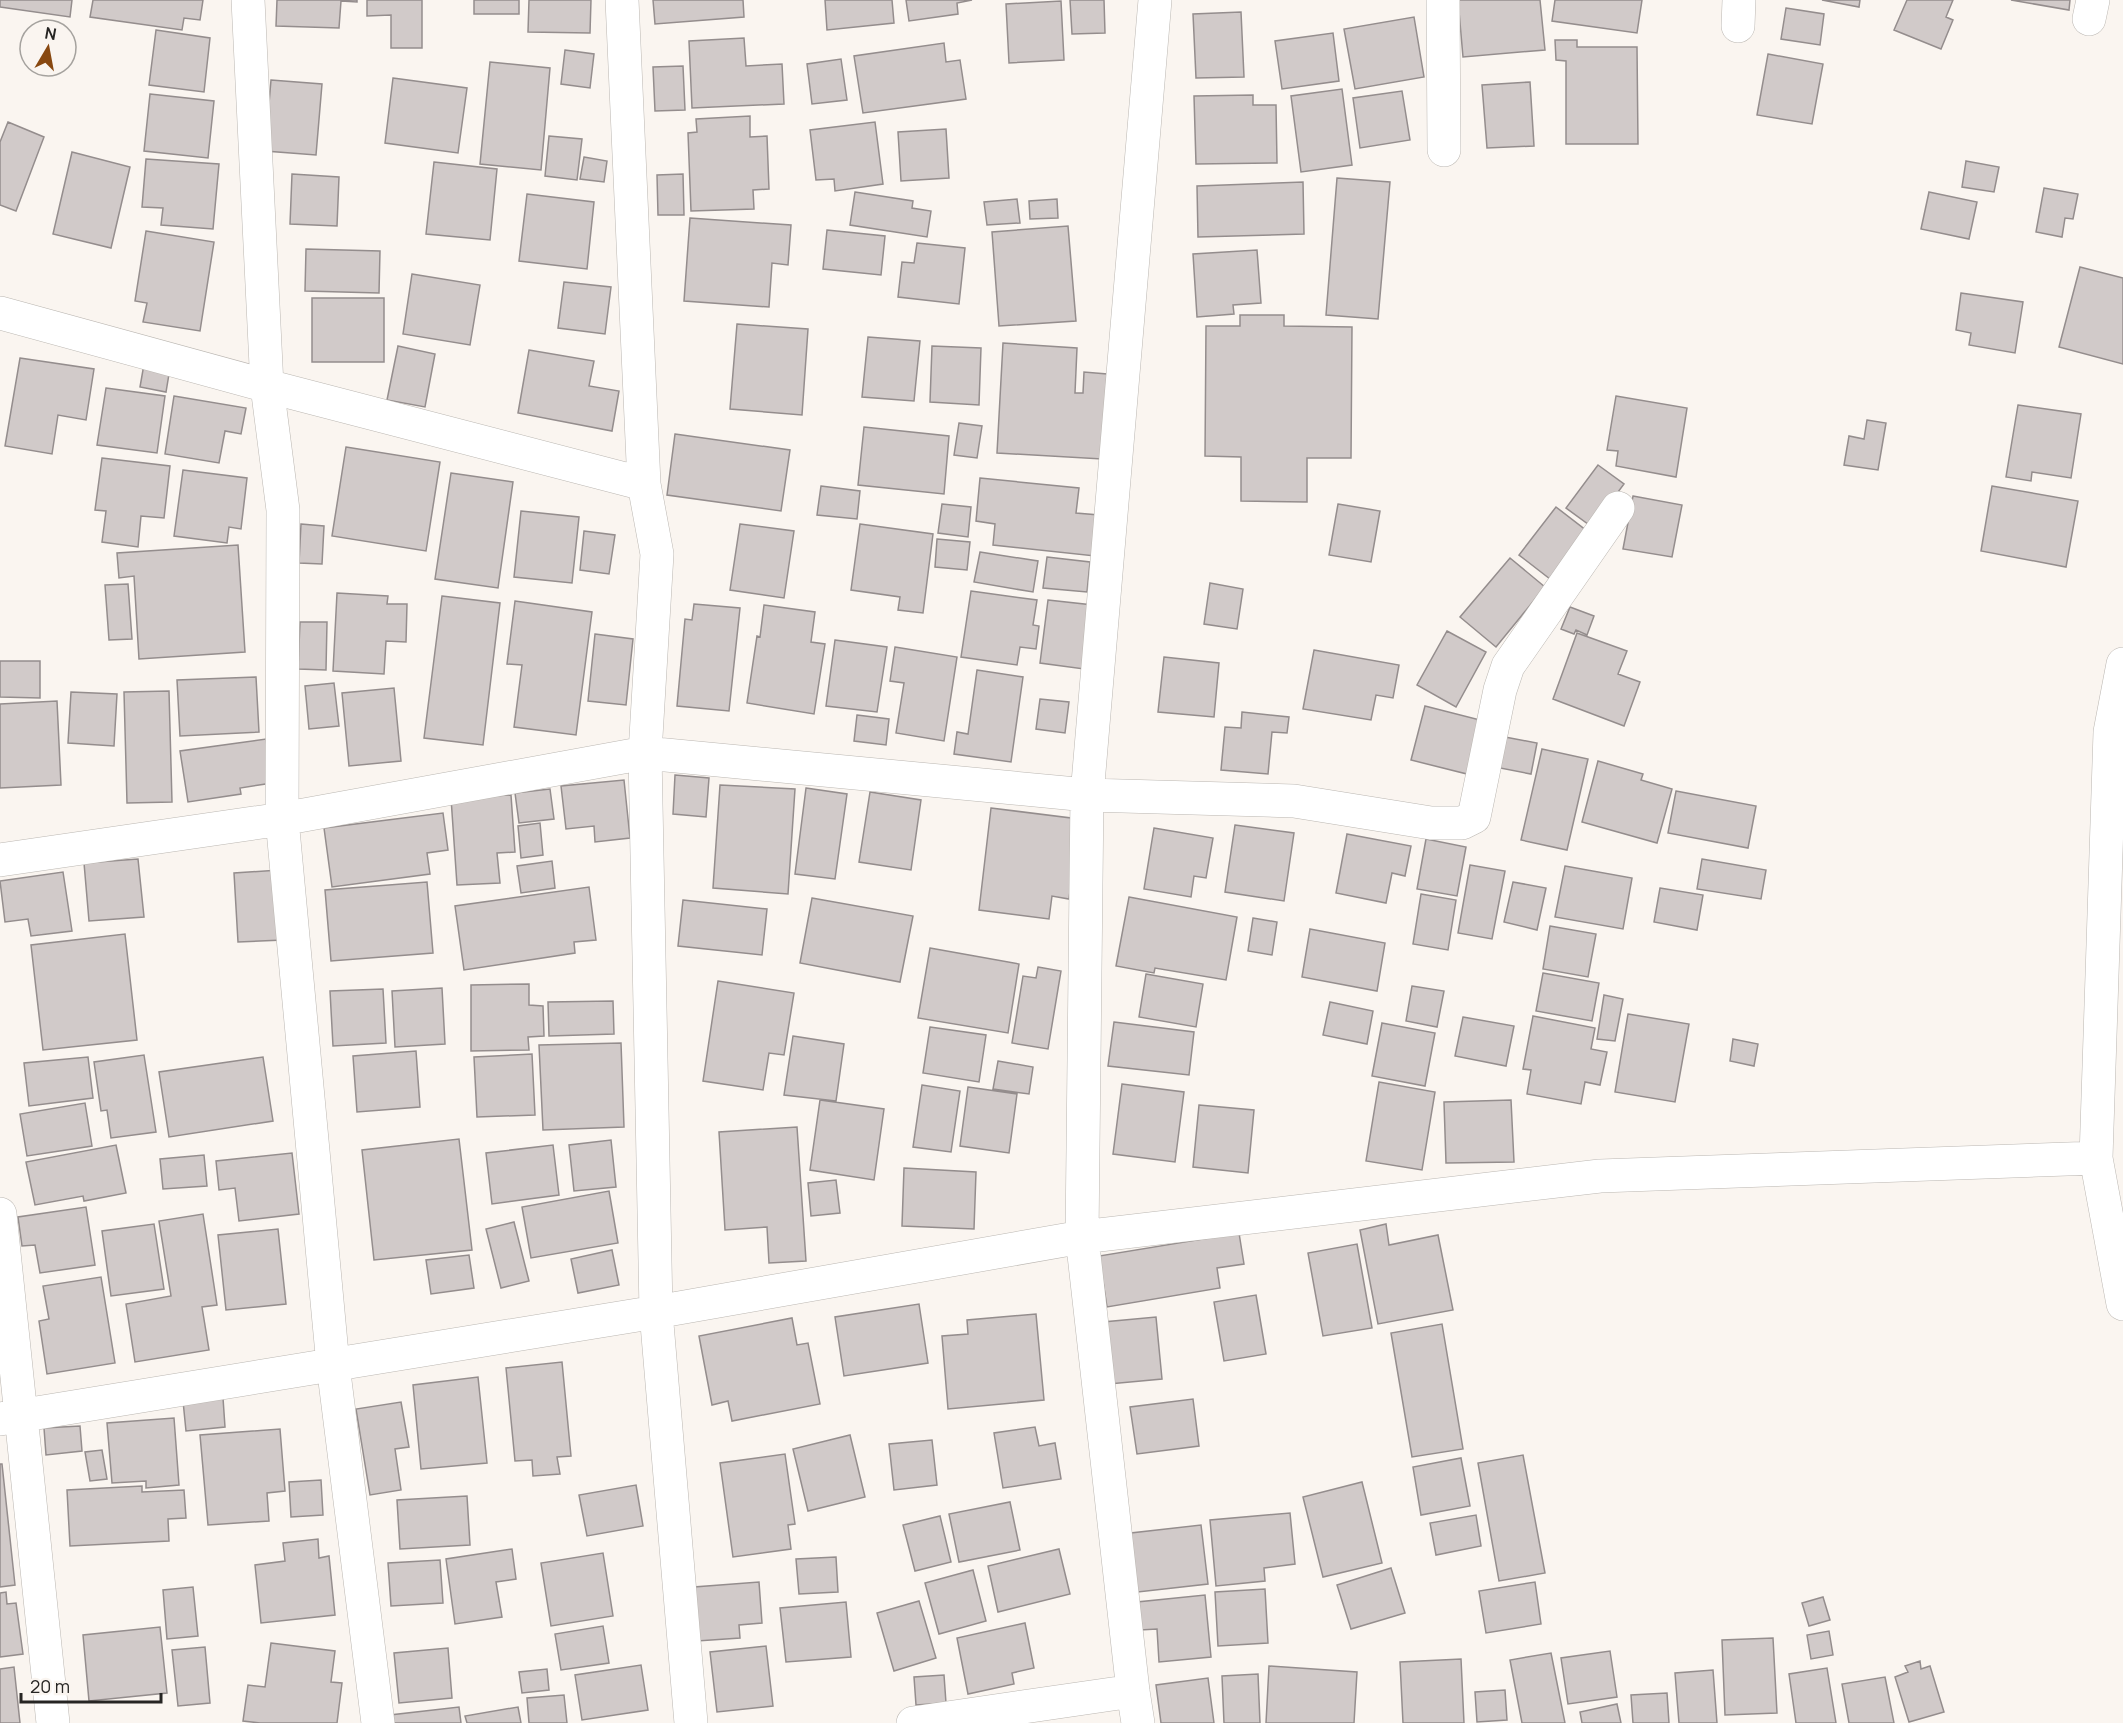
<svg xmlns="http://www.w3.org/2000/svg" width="2123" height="1723" font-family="Manrope,sans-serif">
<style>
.building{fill:#d1cac9;stroke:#948d8d;stroke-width:1.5}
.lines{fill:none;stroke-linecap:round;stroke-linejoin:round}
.minor-casing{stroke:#bbb7b2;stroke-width:34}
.minor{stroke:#fff;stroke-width:33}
</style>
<rect width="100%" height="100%" fill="#faf5f0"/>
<!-- building -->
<path class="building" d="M0,0H72L70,17L0,7Z
M93,0H203L200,20L184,18L182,30L90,17Z
M277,0H357V2L341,1L339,28L276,26Z
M367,0H422V48H391V15L367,16Z
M474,0H519V14H474Z
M529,0H591L590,33L528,32Z
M653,0H743L744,17L655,24Z
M825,0H892L894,23L827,30Z
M906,0H972L957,3L958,14L909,21Z
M1070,0H1104L1105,33L1072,34Z
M1458,0H1540L1545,50L1463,57Z
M1555,0H1642L1637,33L1552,21Z
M1822,0H1860L1859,7Z
M1907,0H1953L1946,17L1953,20L1941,49L1894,30Z
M2011,0H2070L2069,10Z
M1061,1L1064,60L1009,63L1006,4Z
M1786,8L1824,14L1820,45L1781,39Z
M1241,12L1244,77L1196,78L1193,14Z
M1414,17L1424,77L1355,89L1344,29Z
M156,30L210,38L204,92L149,85Z
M1333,33L1339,81L1282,89L1275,41Z
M744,38L746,66L782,64L784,104L692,108L689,41Z
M1555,40H1577V47H1637L1638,144H1566V61L1556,60Z
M944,43L946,62L960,60L966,99L863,113L854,56Z
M565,50L594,54L590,88L561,84Z
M1768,54L1823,64L1812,124L1757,115Z
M841,59L847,100L812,104L807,64Z
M490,62L550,68L541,170L480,164Z
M683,66L685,110L655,111L653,67Z
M393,78L467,88L458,153L385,143Z
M271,80L322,84L316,155L265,151Z
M1530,82L1534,146L1487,148L1482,85Z
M1342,89L1352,165L1301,172L1291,96Z
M1402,91L1410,140L1360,148L1353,98Z
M150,94L214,101L208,158L144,151Z
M1253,95V105H1276L1277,163L1196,164L1194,96Z
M750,116V137L767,136L769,189L753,190L754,209L691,211L688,133L697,132L696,119Z
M8,122L44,137L16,211L0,205V142Z
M875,122L883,184L835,191L834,179L816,180L810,130Z
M946,129L949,178L901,181L898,132Z
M549,136L582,139L577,180L545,176Z
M72,152L130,167L111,248L53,234Z
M584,157L607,161L604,182L580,179Z
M146,159L219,164L213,229L161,225L163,208L142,207Z
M1966,161L1999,167L1994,192L1962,187Z
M434,162L497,169L490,240L426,234Z
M292,174L339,177L337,226L290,224Z
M683,174L684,215H658L657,175Z
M1337,178L1390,182L1378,319L1326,315Z
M1303,182L1304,234L1198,237L1197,186Z
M2044,188L2078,194L2073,219L2065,218L2062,237L2036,232Z
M855,192L913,201L912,208L931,211L927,237L850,225Z
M1929,192L1977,202L1969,239L1921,229Z
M527,194L594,202L587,269L519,261Z
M1017,199L1020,223L987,225L984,202Z
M1057,199L1058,218L1030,219L1029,201Z
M690,218L791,225L788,265L772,263L769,307L684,301Z
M1068,226L1076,321L999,326L992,232Z
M827,230L885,236L881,275L823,269Z
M146,231L214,242L200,331L143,322L147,303L135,301Z
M917,243L965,248L959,304L898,297L902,262L914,263Z
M306,249L380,251L379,293L305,291Z
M1257,250L1261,303L1233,305L1234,314L1197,317L1193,254Z
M2080,267L2123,278V364L2059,347Z
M412,274L480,285L470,345L403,334Z
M564,282L611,287L605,334L558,328Z
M1961,293L2023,302L2015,353L1969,345L1971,333L1956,330Z
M312,298H384V362H312Z
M1240,315H1284V326L1352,327L1351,458H1307V502L1241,501V457L1205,456L1206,326H1240Z
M737,324L808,329L802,415L730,409Z
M868,337L920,341L914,401L862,397Z
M1003,343L1077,348L1075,393H1083L1084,372L1107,374L1102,459L997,453Z
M398,346L435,354L425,407L387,400Z
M932,346L981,348L979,405L930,402Z
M529,350L594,361L589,386L619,391L612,431L518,413Z
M20,358L94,369L86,420L58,415L52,454L5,446Z
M144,364L170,368L166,392L140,387Z
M106,388L165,396L157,453L97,445Z
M174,396L246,408L241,434L225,431L219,463L165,454Z
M1616,396L1687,408L1676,477L1616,466L1618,451L1607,450Z
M2018,405L2081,414L2071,478L2032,472L2031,481L2006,477Z
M1867,420L1886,423L1878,470L1844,465L1849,436L1864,439Z
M959,423L982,426L977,458L954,455Z
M864,427L949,436L944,494L858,485Z
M675,434L790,450L781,511L667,495Z
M346,447L440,462L426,551L332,536Z
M102,458L170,466L164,518L141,516L138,547L102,542L106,511L95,510Z
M1598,465L1624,484L1592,527L1566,508Z
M183,470L247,478L241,529L229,527L227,543L174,536Z
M451,473L513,482L498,588L435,579Z
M980,478L1079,488L1076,513L1099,515L1095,556L993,545L995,524L976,521Z
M821,486L860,491L857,519L817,515Z
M1992,486L2078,501L2066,567L1981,551Z
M1633,496L1682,505L1672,557L1623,549Z
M942,504L971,507L968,537L938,533Z
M1338,504L1380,511L1371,562L1329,555Z
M1556,507L1587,531L1550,579L1519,555Z
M521,511L579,517L572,583L514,577Z
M301,524L324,526L322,564L299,563Z
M740,524L794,531L784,598L730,590Z
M860,524L933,534L923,613L898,610L900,597L851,590Z
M584,531L615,535L609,574L580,570Z
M937,539L970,542L967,570L935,567Z
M238,545L245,652L139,659L134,576L119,578L117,553Z
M980,552L1038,561L1033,592L974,582Z
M1047,557L1090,562L1087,592L1043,588Z
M1510,558L1545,587L1496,647L1460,617Z
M1210,583L1243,589L1237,629L1204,624Z
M128,584L132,639L109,640L105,585Z
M971,591L1037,600L1033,625L1039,626L1036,649L1020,647L1017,665L961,657Z
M337,593L388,596L387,604H407L406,642L386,641L384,674L333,671Z
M442,596L500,603L483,745L424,738Z
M1048,600L1093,605L1084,669L1040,663Z
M515,601L592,612L576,735L514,727L522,665L507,664Z
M694,604L740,608L729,711L677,706L685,619L692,620Z
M764,605L815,612L811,642L825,644L814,714L747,703L757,636L760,637Z
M1570,607L1594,616L1587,635L1576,630L1574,634L1561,629Z
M300,622H327L326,670L298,669Z
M1447,631L1486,652L1456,707L1417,685Z
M1577,633L1627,651L1618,674L1640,682L1624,726L1553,699Z
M595,634L633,639L626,705L588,701Z
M835,640L887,647L877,712L826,706Z
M895,647L957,657L944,741L896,733L904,683L890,681Z
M1314,650L1399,665L1393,698L1376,695L1371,720L1303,709Z
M1164,657L1219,663L1214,717L1158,712Z
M0,661H40V698L0,697Z
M977,670L1023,677L1011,762L954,754L957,732L968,734Z
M256,677L259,732L180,736L177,680Z
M334,683L339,726L309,729L305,686Z
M394,688L401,761L349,766L342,693Z
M169,691L172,802L127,803L124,692Z
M71,692L117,694L114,746L68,743Z
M1040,699L1069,702L1065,733L1036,729Z
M57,701L61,785L0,788V704Z
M1425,706L1480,720L1467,774L1411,760Z
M1242,712L1289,717L1287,733L1272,732L1268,774L1221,770L1225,727L1241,728Z
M857,715L889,719L886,745L854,741Z
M1505,737L1537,743L1531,774L1500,768Z
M266,739L272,783L240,788L241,794L188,802L180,751Z
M1542,749L1588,759L1567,850L1521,840Z
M1598,761L1643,774L1641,780L1672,789L1657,843L1582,822Z
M675,775L709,778L706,817L673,814Z
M624,780L630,838L595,842L594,826L566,829L561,786Z
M720,785L795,789L788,894L713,888Z
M806,788L847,794L835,879L795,874Z
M550,789L554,819L519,823L515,793Z
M1676,791L1756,806L1748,848L1668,833Z
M870,792L921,800L911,870L859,862Z
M511,795L515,852L497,853L500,883L457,885L451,798Z
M991,808L1079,819L1069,899L1052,896L1049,919L979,910Z
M443,813L448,850L427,853L430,874L332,887L324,828Z
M540,823L543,855L521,858L518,826Z
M1235,825L1294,833L1284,901L1225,892Z
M1154,828L1213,838L1206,878L1194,876L1191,897L1144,889Z
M1347,834L1411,846L1405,876L1392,873L1386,903L1336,893Z
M1426,839L1466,847L1457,896L1417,889Z
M138,859L144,917L89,921L84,863Z
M1702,859L1766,870L1761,899L1697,889Z
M552,861L555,888L521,893L517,866Z
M1470,865L1505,871L1492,939L1458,933Z
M1565,866L1632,878L1623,929L1555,917Z
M279,870L283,940L238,942L234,873Z
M63,872L72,931L31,936L28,919L5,922L0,881Z
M427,882L433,953L331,961L325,890Z
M1513,882L1546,888L1537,930L1504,922Z
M589,887L596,940L574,942L575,953L464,970L455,906Z
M1660,888L1703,895L1697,930L1654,922Z
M1421,894L1456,900L1448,950L1413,944Z
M1129,897L1237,917L1226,980L1155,968L1154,973L1116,966Z
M812,898L913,916L900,982L800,963Z
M683,900L767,909L762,955L678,946Z
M1253,918L1277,922L1272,955L1248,951Z
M1550,926L1596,934L1588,977L1543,969Z
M1310,929L1385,943L1377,991L1302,977Z
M125,934L137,1040L43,1050L31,945Z
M930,948L1019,964L1008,1033L918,1018Z
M1038,967L1061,971L1048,1049L1012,1043L1023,976L1036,978Z
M1543,973L1599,983L1592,1021L1536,1011Z
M1146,974L1203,984L1196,1027L1139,1017Z
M718,981L794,993L784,1055L769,1053L763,1090L703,1081Z
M529,984V1005L543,1006L544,1036L528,1037L529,1050L471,1051V985Z
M1412,986L1444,991L1437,1027L1406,1021Z
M442,988L445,1044L395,1047L392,991Z
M383,989L386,1043L333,1046L330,991Z
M1604,995L1623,999L1615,1041L1597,1039Z
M613,1001L614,1034L549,1036L548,1002Z
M1330,1002L1373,1011L1367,1044L1323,1035Z
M1628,1014L1689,1024L1675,1102L1615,1092Z
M1533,1016L1595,1028L1591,1049L1607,1052L1600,1085L1585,1082L1581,1104L1527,1094L1531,1070L1523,1069Z
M1463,1017L1514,1026L1506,1066L1455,1056Z
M1114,1022L1194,1032L1189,1075L1108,1066Z
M1382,1023L1435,1033L1425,1086L1372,1076Z
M930,1027L986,1035L979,1082L923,1073Z
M793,1036L844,1044L836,1101L784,1095Z
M1733,1039L1758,1044L1754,1066L1730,1061Z
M621,1043L624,1127L543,1130L539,1045Z
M416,1051L420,1107L357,1112L353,1056Z
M532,1054L535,1115L477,1117L474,1057Z
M144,1055L156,1132L111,1138L107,1110L101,1111L94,1062Z
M88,1057L93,1098L29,1106L24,1063Z
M263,1057L273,1121L169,1137L159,1072Z
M998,1061L1033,1067L1029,1094L993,1089Z
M1379,1082L1435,1092L1422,1170L1366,1161Z
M1122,1084L1184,1092L1175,1162L1113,1154Z
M922,1085L960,1091L951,1152L913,1147Z
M968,1087L1017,1094L1009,1153L960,1146Z
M820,1100L884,1109L874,1180L810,1170Z
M1511,1100L1514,1162L1446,1163L1444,1102Z
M85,1103L92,1146L27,1156L20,1114Z
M1199,1105L1254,1110L1248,1173L1193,1167Z
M797,1127L806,1261L769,1263L767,1227L725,1230L719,1132Z
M459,1139L472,1250L374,1260L362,1150Z
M611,1140L616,1187L574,1191L569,1145Z
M116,1145L126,1193L84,1201L83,1196L35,1205L26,1162Z
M553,1145L559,1195L492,1204L486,1153Z
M292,1153L299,1214L239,1221L235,1188L219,1190L216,1161Z
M204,1155L207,1186L163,1189L160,1159Z
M904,1168L976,1172L974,1229L902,1226Z
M836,1180L840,1213L811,1216L808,1183Z
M609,1191L618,1243L531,1258L522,1207Z
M86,1207L95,1265L40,1273L35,1245L22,1246L18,1217Z
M203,1214L217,1305L202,1307L209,1350L135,1362L126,1304L171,1296L159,1221Z
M514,1222L529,1281L501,1288L486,1229Z
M154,1224L164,1289L111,1296L102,1231Z
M1386,1224L1389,1245L1438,1235L1453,1310L1378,1324L1360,1230Z
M278,1229L286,1304L226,1310L218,1235Z
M1239,1233L1244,1264L1217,1268L1220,1288L1107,1307L1099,1256Z
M1357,1244L1372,1328L1323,1336L1308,1253Z
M612,1250L619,1285L578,1293L571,1259Z
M469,1255L474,1288L431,1294L426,1260Z
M101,1277L115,1363L47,1374L39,1321L49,1319L43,1286Z
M1256,1295L1266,1354L1224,1361L1214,1302Z
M919,1304L928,1363L844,1376L835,1317Z
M1036,1314L1044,1400L948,1409L942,1336L968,1334L967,1320Z
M1156,1317L1162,1379L1109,1384L1103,1322Z
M792,1318L797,1345L808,1343L820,1404L732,1421L728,1401L712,1405L699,1336Z
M1442,1324L1463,1449L1412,1457L1391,1333Z
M562,1362L571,1456L557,1457L560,1474L533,1476L532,1460L515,1461L506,1368Z
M478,1377L487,1463L421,1469L413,1385Z
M223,1398L225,1427L186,1431L183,1401Z
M1193,1399L1199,1446L1137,1454L1130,1407Z
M401,1402L409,1447L395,1449L401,1490L370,1495L356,1409Z
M174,1418L179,1485L146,1488V1481L112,1483L107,1423Z
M80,1426L82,1451L46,1455L44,1428Z
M1035,1427L1039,1446L1055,1443L1061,1479L1003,1488L994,1433Z
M280,1429L285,1491L267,1493L269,1521L208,1525L200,1435Z
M850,1435L865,1497L808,1511L793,1449Z
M932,1440L937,1485L894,1490L889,1444Z
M102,1450L107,1479L90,1481L85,1452Z
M785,1454L795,1524L788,1525L791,1549L733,1557L720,1463Z
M1523,1455L1545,1573L1499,1581L1478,1463Z
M1461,1458L1470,1506L1421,1515L1413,1467Z
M0,1464H2L15,1585L0,1587Z
M321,1480L323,1515L291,1517L289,1482Z
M1362,1482L1382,1563L1323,1577L1303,1497Z
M636,1485L643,1526L587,1536L579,1495Z
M142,1486V1492L184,1490L186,1518L168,1519L169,1541L70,1546L67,1490Z
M467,1496L470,1545L400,1549L397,1500Z
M1010,1502L1020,1550L959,1562L949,1514Z
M1290,1513L1295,1564L1264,1568L1265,1581L1216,1586L1210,1520Z
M1476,1515L1481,1546L1436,1555L1430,1523Z
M940,1516L951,1562L915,1571L903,1525Z
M1201,1525L1208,1584L1129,1593L1122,1534Z
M318,1539L319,1558L329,1556L335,1615L261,1623L255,1565L285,1561L283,1543Z
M512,1549L516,1579L496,1582L502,1617L455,1624L446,1559Z
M1059,1549L1070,1594L998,1612L988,1566Z
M603,1553L613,1616L551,1626L541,1563Z
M836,1557L838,1592L799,1594L796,1559Z
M440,1560L443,1603L391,1606L388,1563Z
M1391,1568L1405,1613L1351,1629L1337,1585Z
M973,1570L986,1621L939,1634L925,1583Z
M759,1582L762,1623L739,1625L740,1638L697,1641L694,1587Z
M1535,1582L1541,1624L1486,1633L1479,1591Z
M193,1587L198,1636L167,1639L163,1590Z
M1265,1589L1268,1643L1218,1646L1215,1592Z
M6,1592L7,1604L16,1603L23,1654L0,1657V1593Z
M1205,1595L1211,1657L1159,1662L1157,1629L1140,1630L1137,1602Z
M1823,1597L1830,1620L1809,1626L1802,1603Z
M919,1601L936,1658L894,1671L877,1613Z
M846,1602L851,1657L786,1662L780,1608Z
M1025,1623L1034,1668L1012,1673L1014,1684L968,1694L957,1638Z
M603,1626L609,1663L561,1670L555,1634Z
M160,1627L167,1693L89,1701L83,1635Z
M1829,1631L1833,1655L1811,1659L1807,1635Z
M1773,1638L1777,1713L1725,1715L1722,1640Z
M271,1643L335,1651L331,1682L342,1683L337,1723H260L243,1721L248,1685L265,1687Z
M766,1646L773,1706L717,1712L710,1652Z
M205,1647L210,1703L178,1706L172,1650Z
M448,1648L452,1698L399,1703L394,1653Z
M1610,1651L1617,1697L1568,1704L1561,1658Z
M1551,1653L1565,1723H1522L1510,1660Z
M1461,1659L1464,1723H1403L1400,1662Z
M1920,1661L1921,1669L1930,1666L1944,1712L1909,1722L1895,1677L1908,1672L1905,1666Z
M641,1665L648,1710L582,1720L575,1675Z
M1269,1666L1357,1672L1354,1723H1266Z
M14,1667L20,1723H0V1669Z
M1827,1668L1836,1723H1796L1789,1674Z
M547,1669L549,1690L522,1693L519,1672Z
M1713,1670L1717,1723H1679L1675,1673Z
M1258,1674L1260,1723H1224L1222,1676Z
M944,1675L946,1703L916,1705L914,1677Z
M1885,1677L1894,1723H1849L1842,1684Z
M1208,1678L1214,1723H1161L1156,1685Z
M1505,1690L1507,1720L1477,1722L1475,1692Z
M1667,1693L1669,1723H1633L1631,1695Z
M564,1695L567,1723H529L527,1698Z
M1617,1704L1621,1723H1582L1580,1712Z
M459,1707L461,1723H391L390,1715Z
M518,1707L521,1723H467L465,1716Z"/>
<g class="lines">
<defs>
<path id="minor" d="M248,0L267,386L283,510L282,819L333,1365L378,1723
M622,0L644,484L657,554L645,753L656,1312L691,1723
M1443,0L1444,150
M2089,19L2093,0
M1738,26L1739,0
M0,313L267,386L644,484
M2123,664L2110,732L2096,1158L2123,1304
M0,860L282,819L645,753L1087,795L1294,801L1431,823H1462L1474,817L1500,690L1508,666L1618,508
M0,1214L53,1723
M0,1419L656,1312L1082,1237L1600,1176L2096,1158
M913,1723L1133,1691
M1138,1723L1133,1691L1082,1237L1087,795L1155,0"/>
</defs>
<!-- minor casing -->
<use href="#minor" class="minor-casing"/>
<!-- minor -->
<use href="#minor" class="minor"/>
</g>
<!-- north arrow -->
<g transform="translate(48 48) rotate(10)"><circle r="28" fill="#faf5f0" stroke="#a5a29e" stroke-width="1.5"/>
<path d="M0-4.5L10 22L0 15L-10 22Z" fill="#884810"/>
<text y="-9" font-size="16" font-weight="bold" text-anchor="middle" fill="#262523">N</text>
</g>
<!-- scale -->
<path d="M21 1693v9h140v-9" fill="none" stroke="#262523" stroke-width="3"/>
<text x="30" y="1693" font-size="18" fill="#262523" stroke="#faf5f0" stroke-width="4.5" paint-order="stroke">20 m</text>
</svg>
